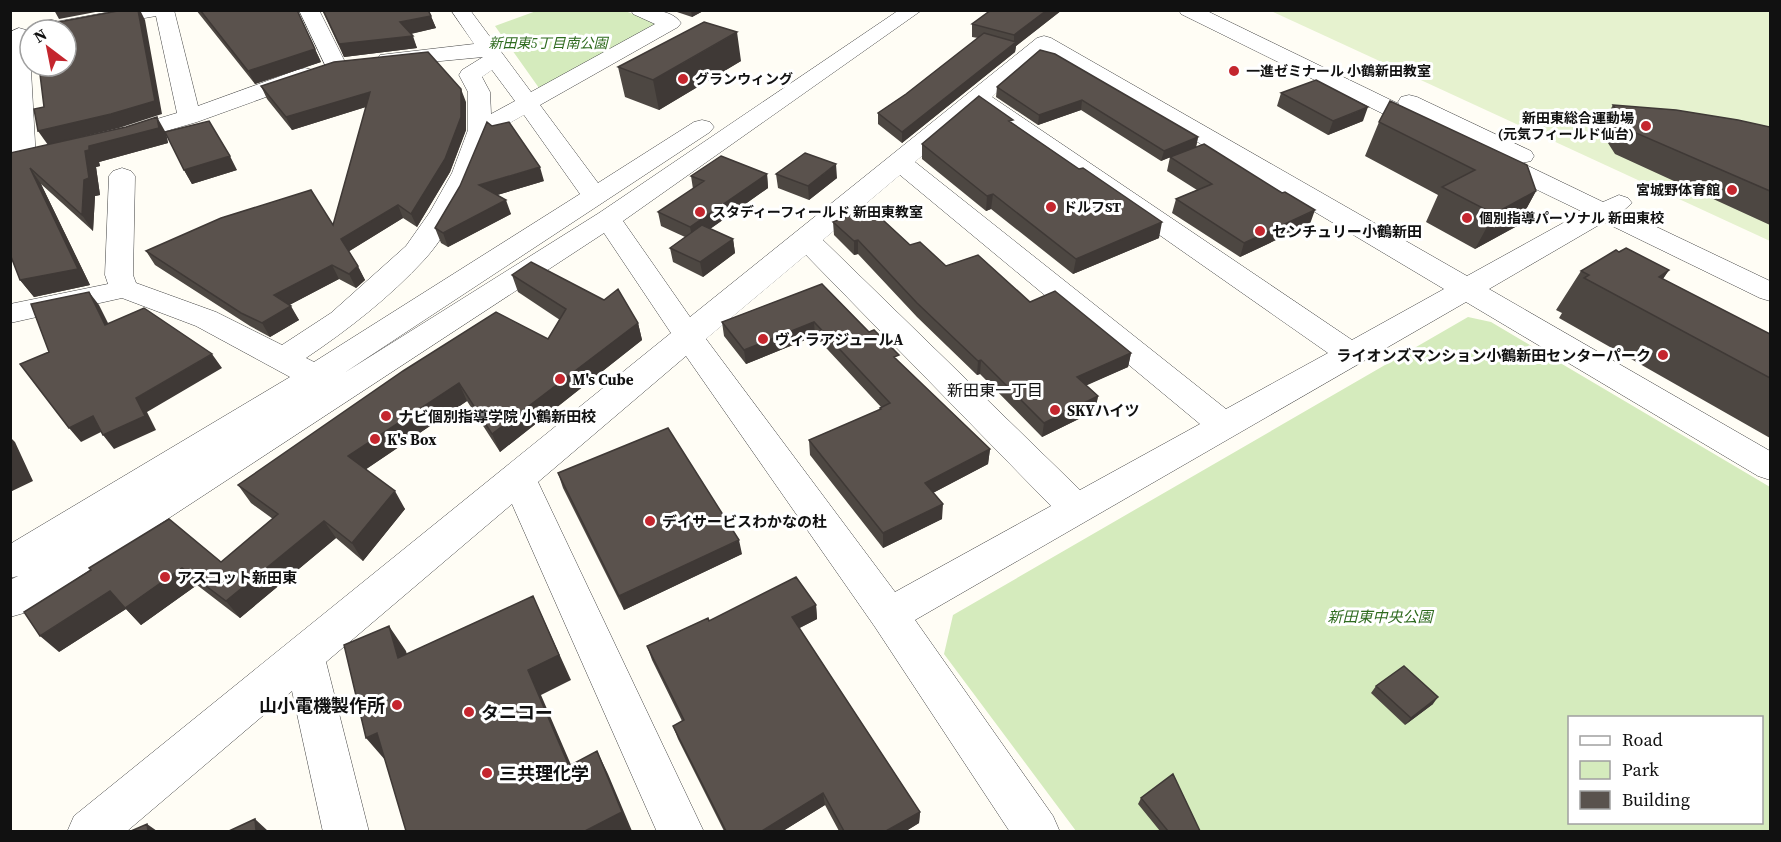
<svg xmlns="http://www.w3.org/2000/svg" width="1781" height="842" font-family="'Source Serif 4','Noto Sans JP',serif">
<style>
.green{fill:#d5ebbd;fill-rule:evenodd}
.pitch{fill:#e6f2cf}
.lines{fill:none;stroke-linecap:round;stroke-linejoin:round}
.minor-casing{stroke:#444;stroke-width:1}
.minor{fill:#fff;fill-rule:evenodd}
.wall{fill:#4d4742}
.shaded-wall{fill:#3f3936}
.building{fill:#5a524d;stroke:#3f3936;stroke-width:1.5}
.poi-dot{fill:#c4262e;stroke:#fff;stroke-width:2}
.labels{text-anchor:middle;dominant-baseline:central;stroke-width:6;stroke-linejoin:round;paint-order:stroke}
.far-park-label{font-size:14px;font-style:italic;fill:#2f6b1f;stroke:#fff}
.far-poi-label{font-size:14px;font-weight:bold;fill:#111;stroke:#fff;text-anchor:start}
.poi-label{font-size:15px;font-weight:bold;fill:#111;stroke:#fff;text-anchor:start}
.park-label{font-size:15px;font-style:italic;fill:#2f6b1f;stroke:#fff}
.neighbourhood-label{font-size:16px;fill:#111;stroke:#fff}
.near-poi-label{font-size:18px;font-weight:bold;fill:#111;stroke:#fff;text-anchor:start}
</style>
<rect width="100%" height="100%" fill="#fffdf5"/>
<!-- green -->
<path class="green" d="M539,10L625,11L658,23L539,88L495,26Z
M1468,317L1491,322L1770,487V831H1076L944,654L953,615ZM1570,718H1762V822H1570Z"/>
<!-- pitch -->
<path class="pitch" d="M1271,11H1770V241Z"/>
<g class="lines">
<defs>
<path id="minor" d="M121,10H174L198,106L297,70L305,68L313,70L316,75L313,80L197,122L118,145L110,143L106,138L110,133L177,113L156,16L66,32V30H34L37,26L44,24Z
M299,10H319L347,66L344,71L336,72L328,71Z
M451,10H470L531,92L655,24L633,14L631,10C647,10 671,8 681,23L678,27L540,105L598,183L694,122L702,120L710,122L714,127L710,132L344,373L599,213L899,10H922L623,221L690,317L1037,38L1044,36L1051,38L1467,276L1583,212L1482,163L1479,158L1482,153L1492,151L1436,124L1438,126L1434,131L1426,133L1418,131L1181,14L1179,10H1205L1399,104L1398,102L1401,97L1409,95L1417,97L1531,151L1534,156L1531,161L1522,163L1603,202L1619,195L1628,198L1632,203L1623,211L1770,281V301L1760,298L1604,222L1489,289L1770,451V480L1758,476L1466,302L915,620L1053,816L1060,832H1010L875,627L686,356L538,482L704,832H657L512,504L326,662L369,832H323L292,691L126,832H67L74,816L671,333L604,233L24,613L10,617V580L18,576L10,578V544L290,377L196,326L122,298L10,323V304L108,284L105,275L109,176L113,171L122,168L131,171L135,176L133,275L136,283L216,312L282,345L331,313L406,246L430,212L452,173L468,130V92L459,75L462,70L483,57L388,66L380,65L377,60L380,55L388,54L474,44ZM1045,51L1444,289L1352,340L992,97ZM492,70L515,101L491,114L490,92L482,77ZM978,108L1328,353L1226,409L915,162ZM524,115L580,194L314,362L306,358C349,329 390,297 425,259C456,224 475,177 490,134ZM900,175L1200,424L1080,490L823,240ZM806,255L1051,506L895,592L706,339Z
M19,28L26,30L29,34L36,161L33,166L24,168L15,166L12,161L10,32Z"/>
</defs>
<!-- minor casing -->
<use href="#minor" class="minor-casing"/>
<!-- minor -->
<use href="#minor" class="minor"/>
</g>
<!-- wall -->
<path class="wall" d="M196,10H297L321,62L255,84Z
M322,10H428L436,28L411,34L417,48L344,57Z
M671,10H705L692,17Z
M1062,10L1016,46L1015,52L902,143L878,124V113L906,94L978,38L972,37V24Z
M1040,50L1198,137L1196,147L1310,224L1240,257L1172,213L1176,199L1197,190L1167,171L1170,157L1161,161L1081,110L1038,125L996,97L997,87Z
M741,61L659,110L625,97L618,67Z
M261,86L466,102V130L450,172L417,227L403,218L349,251L365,280L356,288L339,279L289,305L299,320L270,337L250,326L155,265L146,251L333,225L366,107L292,130L267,99Z
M1281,93L1363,121L1328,135L1277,106Z
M1613,105L1770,127V225L1615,154L1599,129Z
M1379,122L1536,191L1517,226L1475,249L1426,222L1438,195L1365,156Z
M1013,124L1159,238L1073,274L991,209L986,211L922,159V144Z
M166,132L237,170L192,184L184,170L166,134L168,143L99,162L100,166L96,167L100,195L95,196L93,231L41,184L90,285L34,297L20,280L13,260L10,153Z
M767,174L768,188L710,229L733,239L735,253L703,277L673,262L670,248L685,237L661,226L658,212L693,189L691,176Z
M776,174L837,178L809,200L778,188Z
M544,181L497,195L511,214L448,247L441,243L435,228L460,186Z
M833,222L910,245L946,266L1030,302L1131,353L1128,367L1086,385L1098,396L1095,411L1042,437L980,374L977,375L917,317L858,254L854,255L834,235Z
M1619,252L1669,270L1663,279L1770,334V438L1559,318L1562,313L1556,310L1581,271Z
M512,275L638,323L642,340L500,452L467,401L366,469L405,509L363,561L336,538L240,618L197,585L141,625L126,609L59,652L91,570L221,562L273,519L251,503L238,485L548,339L560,320L518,292Z
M822,284L899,362L990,449L988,464L933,493L942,519L883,548L810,455L809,440L880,410V408L881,407L815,336L746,364L724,336L722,322Z
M558,473L742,554L624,610L563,488Z
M816,605L817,619L799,628L920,812L919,823L906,831H839L825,805L783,831H724L678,739L673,726L682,721L652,660L647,646L709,621Z
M1376,686L1433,704L1405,725L1371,693Z
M1141,798L1200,831H1160L1138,804Z"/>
<!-- shaded-wall -->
<path class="shaded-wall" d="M54,10H106L59,19Z
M138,10H140L145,20L162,114L119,128L48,145L38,131Z
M691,10H705L692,17Z
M1047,10H1062L1016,46L1015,52L902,143V132L1014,44V35Z
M431,16L436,28L405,35L400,22Z
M737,32L741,61L659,110L653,80Z
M413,36L417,48L344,57L339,44Z
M315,49L321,62L255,84L248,71Z
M461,89L466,102V130L450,172L417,227L411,214Z
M370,92L375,104L292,130L286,117Z
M1082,100L1081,110L1038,125L1039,115Z
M1368,107L1363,121L1328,135L1333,121Z
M157,117L166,133L168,143L99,162L100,166L96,167L100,195L95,196L93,231L82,215L85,151L89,146Z
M1198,137L1196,147L1161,161L1164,151Z
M230,156L237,170L192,184L184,170Z
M836,164L837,178L809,200L808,186Z
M540,167L544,181L484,199L479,185Z
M30,168L41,184L90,285L34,297L20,280Z
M767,174L768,188L693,241L690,227Z
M1536,191L1517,226L1475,249L1494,214Z
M993,194L991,209L986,211L987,196Z
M506,200L511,214L448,247L443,233Z
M398,205L403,218L348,252L341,239Z
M1315,210L1310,224L1240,257L1244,243Z
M1162,222L1159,238L1073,274L1076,259Z
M733,239L735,253L703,277L700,262Z
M858,240V254L854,255V241Z
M10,242L14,247L10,275Z
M332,265L339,279L282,309L274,295Z
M358,266L365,280L356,288L349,274Z
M1669,270L1641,309L1659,277Z
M89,292L99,305L116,339L105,325Z
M291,306L299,320L270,337L262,323Z
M814,322L815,336L746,364L744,350Z
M638,323L642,340L500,452L492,434Z
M1131,353L1128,367L1074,391L1077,377Z
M212,354L222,368L147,412L156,430L114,449L103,435L136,398Z
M981,360L980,374L977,375L978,361Z
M459,383L467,401L359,474L348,456Z
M1098,396L1095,411L1042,437L1044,423Z
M93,416L105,430L81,442L69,428Z
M10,437L15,442L33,481L10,492Z
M990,449L988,464L925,497V483Z
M395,491L405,509L363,561L352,543Z
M943,504L942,519L883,548V533Z
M324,521L336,538L240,618L226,601Z
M739,540L742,554L624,610L619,596Z
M182,568L197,585L141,625L126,609L59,652L40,636L110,591Z
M533,596L571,680L541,695L581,788L569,766L528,670Z
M816,605L817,619L794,631L792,617Z
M389,626L406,651L415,682L398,658Z
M1438,697L1433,704L1405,725L1411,718Z
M377,733L386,761L366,738Z
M597,751L608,774L632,831H585Z
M823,793L825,805L783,831H762Z
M920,812L919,823L906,831H886Z
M255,819L268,831H256Z
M147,824L157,831H148Z"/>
<!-- building -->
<path class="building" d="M123,10H138L155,101L111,114L38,131L34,109L44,107L39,66H66V30H35L36,23L51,20L59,22Z
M200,10H297L315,49L248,71Z
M323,10H428L431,16L400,22L413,36L339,44Z
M991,10H1047L1014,35L972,24Z
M704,22L737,32L653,80L618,67Z
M984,33L1016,42L902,132L878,113L906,94Z
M1040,50L1055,54L1198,137L1164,151L1082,100L1039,115L997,87Z
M428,52L461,89V117L445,159L411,214L398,205L341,239L358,266L349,274L332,265L274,295L291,306L262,323L241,313L146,251L221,218L311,190L333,225L370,92L286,117L261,86L334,62Z
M1316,80L1368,107L1333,121L1281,93Z
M979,96L1013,120L1009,121L1079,169L1083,168L1162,222L1076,259L993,194L987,196L922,144Z
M1390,101L1527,165L1536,191L1494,214L1442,187L1475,170L1379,122Z
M1613,105L1676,110L1738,120L1770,127V191L1629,130Z
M157,117L159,128L89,146V150L85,151L89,178L84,180L82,215L30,168L78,269L20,280L10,254V153L126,127Z
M209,121L230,156L184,170L165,132Z
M487,122L492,126L509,122L540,167L479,185L506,200L443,233L435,228L460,186Z
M1204,144L1282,193L1285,192L1315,210L1244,243L1176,199L1212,184L1170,157Z
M805,153L836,164L808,186L776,174Z
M721,156L767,174L690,227L658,212L704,181L691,176Z
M870,208L910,245L920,242L946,266L978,255L1030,302L1055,291L1131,353L1077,377L1098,396L1044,423L981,360L978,361L917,303L858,240L854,241L833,222Z
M702,225L733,239L700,262L670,248Z
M1626,248L1669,270L1659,277L1770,334V378L1584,278L1589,275L1581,271L1616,250L1619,252Z
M531,262L604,300L618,289L638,323L492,434L459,383L348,456L395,491L352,543L324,521L226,601L182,568L125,608L110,591L40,636L24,612L91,570L89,568L169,519L221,562L278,514L238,485L403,371L496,312L548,339L566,309L512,275Z
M822,284L869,332L874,330L899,355L894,357L990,449L925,483L943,504L883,533L809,440L881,409L880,408L890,403L814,322L744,350L722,322Z
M89,292L105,325L144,308L212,354L136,398L145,416L103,435L93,416L69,428L20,364L49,352L31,304Z
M668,428L739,540L619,596L558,473Z
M796,577L816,605L792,617L920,812L886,831H844L823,793L762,831H726L673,726L684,720L647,646L708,618L709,621Z
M533,596L559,655L528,670L569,766L597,751L622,812L585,831H406L377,733L366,738L344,645L389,626L398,658Z
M1404,666L1438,697L1411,718L1376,686Z
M1173,774L1200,831H1168L1141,798Z
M255,819L256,831H229Z
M147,824L148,831H131Z"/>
<!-- markers -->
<g class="poi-dot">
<circle cx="1234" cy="71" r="6"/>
<circle cx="683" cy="79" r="6"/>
<circle cx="1646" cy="126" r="6"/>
<circle cx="1732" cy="190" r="6"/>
<circle cx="1051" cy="207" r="6"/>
<circle cx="700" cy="212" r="6"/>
<circle cx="1467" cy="218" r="6"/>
<circle cx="1260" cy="231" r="6"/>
<circle cx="763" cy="339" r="6"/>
<circle cx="1663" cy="355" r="6"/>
<circle cx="560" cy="379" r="6"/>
<circle cx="1055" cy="410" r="6"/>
<circle cx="386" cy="416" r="6"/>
<circle cx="375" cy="439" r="6"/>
<circle cx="650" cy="521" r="6"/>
<circle cx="165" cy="577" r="6"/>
<circle cx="397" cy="705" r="6"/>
<circle cx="469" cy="712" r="6"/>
<circle cx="487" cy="773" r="6"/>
</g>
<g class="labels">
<!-- far-park labels -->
<g class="far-park-label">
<text x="548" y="43">新田東5丁目南公園</text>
</g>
<!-- far-poi labels -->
<g class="far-poi-label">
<text x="1246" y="71">一進ゼミナール 小鶴新田教室</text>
<text x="695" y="79">グランウィング</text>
<text x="1634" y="118" text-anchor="end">新田東総合運動場<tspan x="1634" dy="16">(元気フィールド仙台)</tspan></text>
<text x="1720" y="190" text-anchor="end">宮城野体育館</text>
<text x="1063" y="207">ドルフST</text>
<text x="712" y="212">スタディーフィールド 新田東教室</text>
<text x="1479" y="218">個別指導パーソナル 新田東校</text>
</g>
<!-- poi labels -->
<g class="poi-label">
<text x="1272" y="231">センチュリー小鶴新田</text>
<text x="775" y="339">ヴィラアジュールA</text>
<text x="1651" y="355" text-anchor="end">ライオンズマンション小鶴新田センターパーク</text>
<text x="572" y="379">M's Cube</text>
<text x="1067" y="410">SKYハイツ</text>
<text x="398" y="416">ナビ個別指導学院 小鶴新田校</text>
<text x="387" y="439">K's Box</text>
<text x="662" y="521">デイサービスわかなの杜</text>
<text x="177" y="577">アスコット新田東</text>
</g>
<!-- park labels -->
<g class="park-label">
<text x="1380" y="616">新田東中央公園</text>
</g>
<!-- neighbourhood labels -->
<g class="neighbourhood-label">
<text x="995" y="390">新田東一丁目</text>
</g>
<!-- near-poi labels -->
<g class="near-poi-label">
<text x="385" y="705" text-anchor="end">山小電機製作所</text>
<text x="481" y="712">タニコー</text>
<text x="499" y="773">三共理化学</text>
</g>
</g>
<!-- border -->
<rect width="1781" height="842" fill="none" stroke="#111111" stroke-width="24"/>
<!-- legend -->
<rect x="1568" y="716" width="195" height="108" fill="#ffffff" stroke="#a0a0a0" stroke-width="1.5"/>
<rect x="1580" y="736" width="30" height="9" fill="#ffffff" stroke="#a0a0a0" stroke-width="1.5"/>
<text x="1622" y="746" font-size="18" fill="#111111">Road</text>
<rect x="1580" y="761" width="30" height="18" fill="#d5ebbd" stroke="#a0a0a0" stroke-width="1.5"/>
<text x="1622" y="776" font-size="18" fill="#111111">Park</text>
<rect x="1580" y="791" width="30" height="18" fill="#5a524d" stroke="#a0a0a0" stroke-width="1.5"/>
<text x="1622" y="806" font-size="18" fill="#111111">Building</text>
<!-- north arrow -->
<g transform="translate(48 48) rotate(328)"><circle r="28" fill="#ffffff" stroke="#a0a0a0" stroke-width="1.5"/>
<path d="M0-4.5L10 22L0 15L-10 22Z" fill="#c4262e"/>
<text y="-9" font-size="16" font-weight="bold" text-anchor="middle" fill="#111111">N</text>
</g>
</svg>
